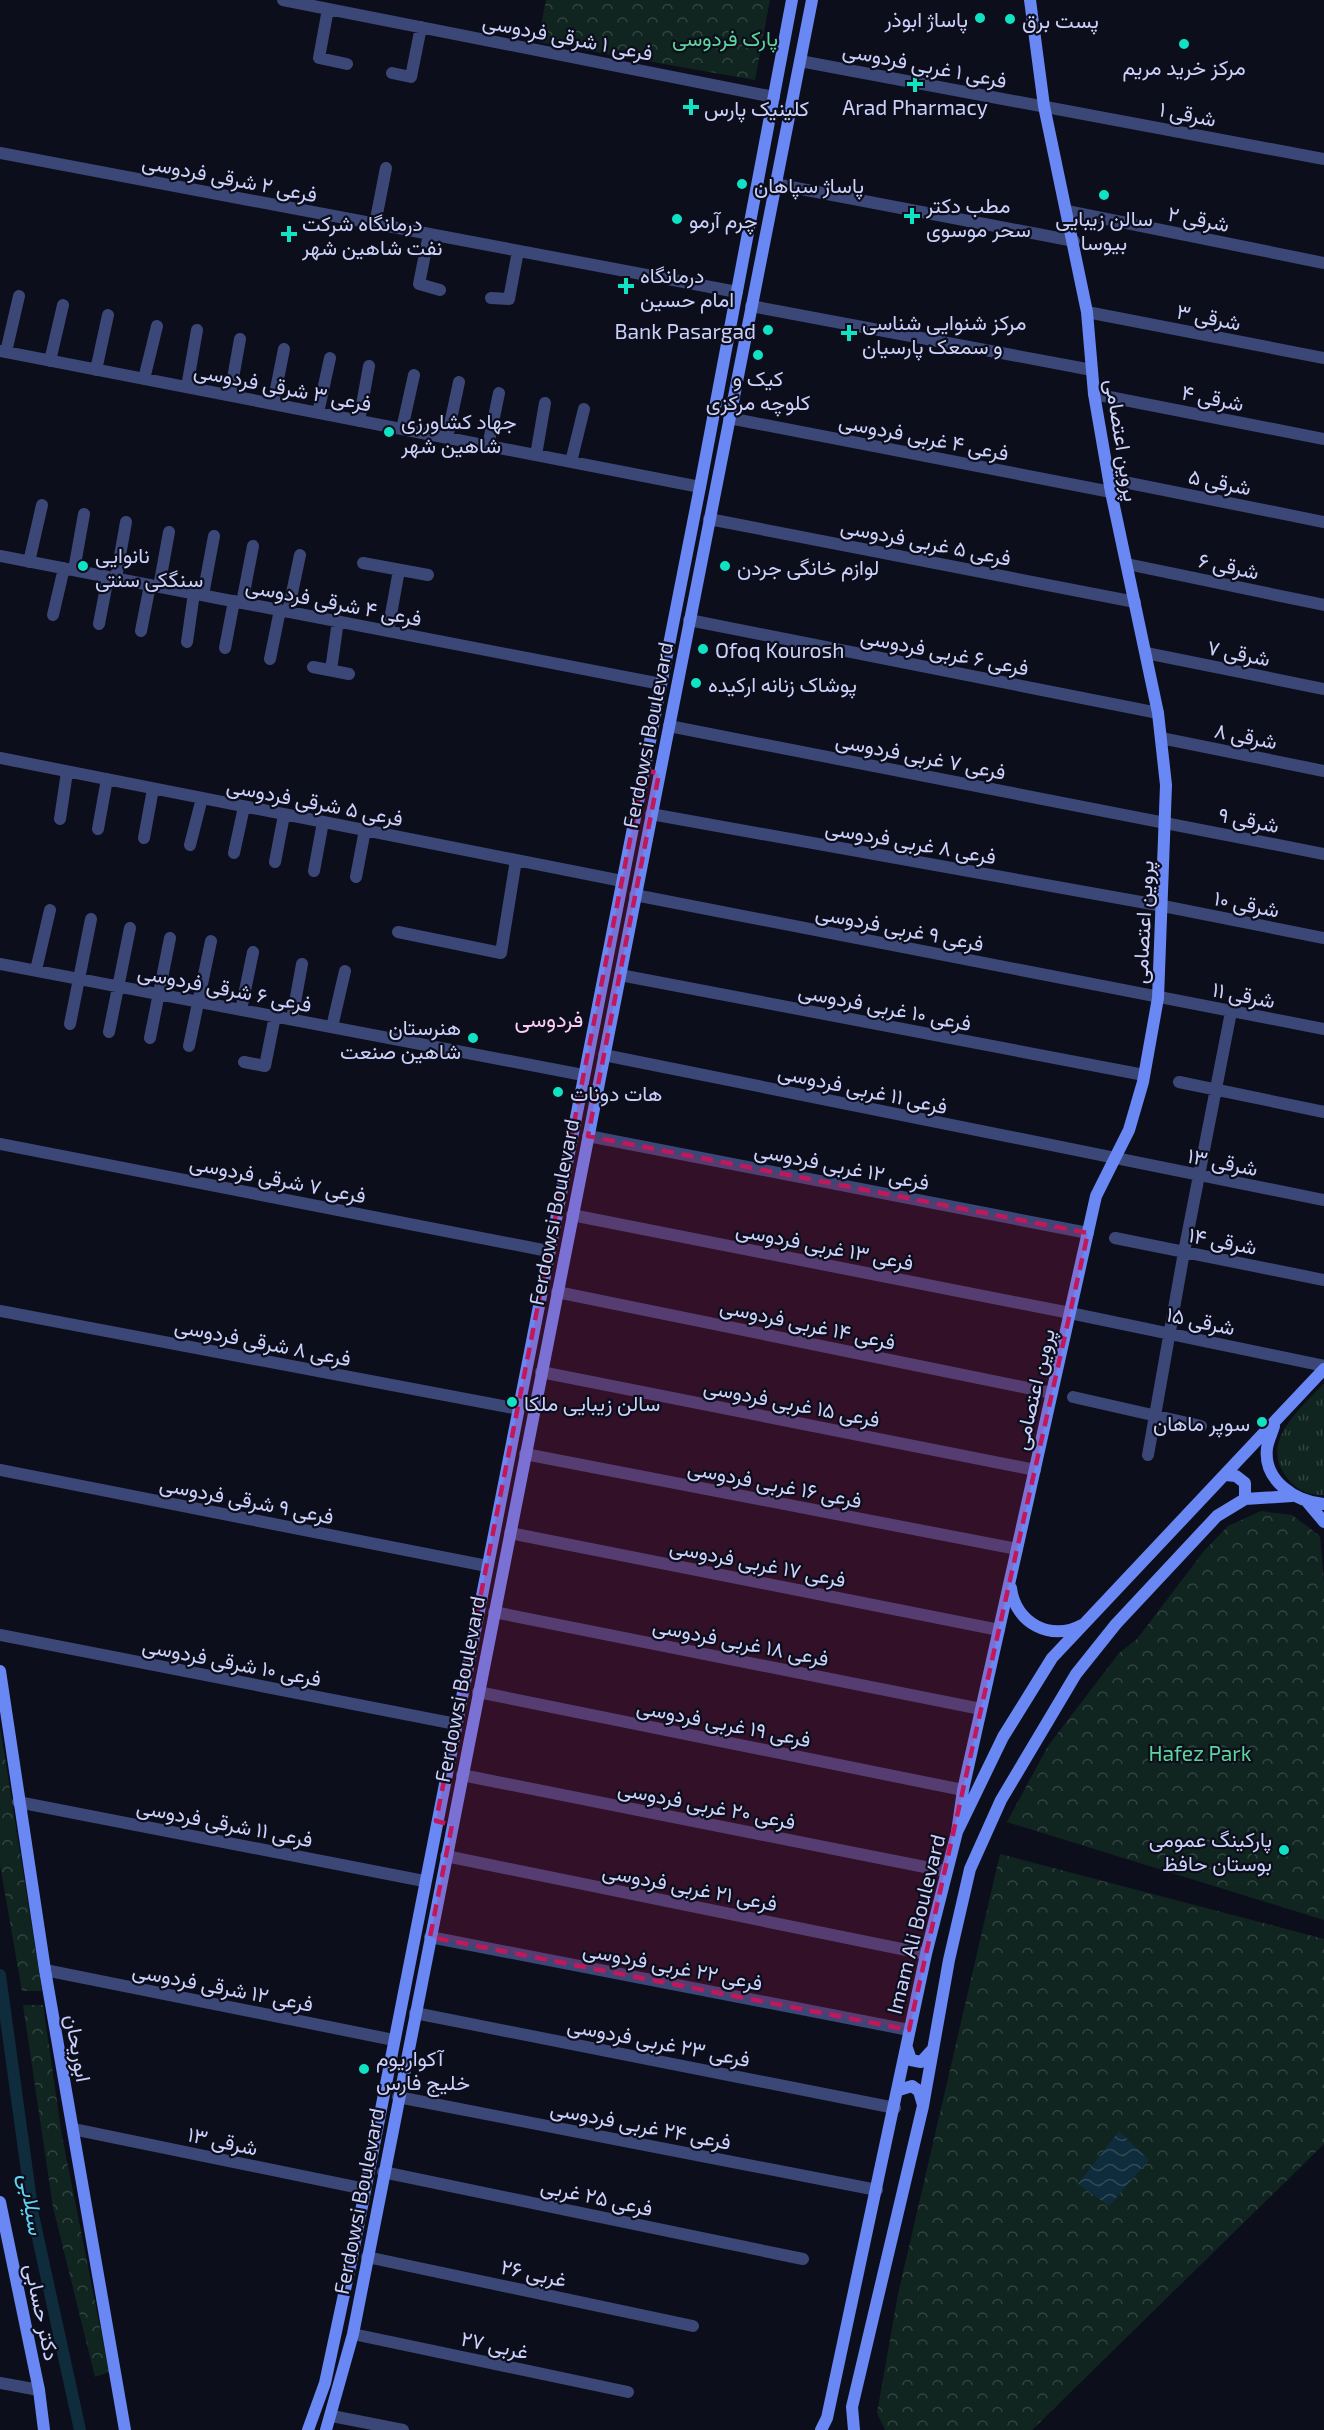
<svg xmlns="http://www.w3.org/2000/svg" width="1324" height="2430" font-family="'Exo 2',Vazirmatn,sans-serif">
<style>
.grass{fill:url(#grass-tufts)}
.forest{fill:url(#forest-crowns)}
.water{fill:url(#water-waves)}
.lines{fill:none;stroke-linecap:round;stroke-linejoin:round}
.canal{stroke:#0f2c3d;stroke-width:12}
.minor{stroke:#3b4777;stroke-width:12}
.secondary{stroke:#6988f4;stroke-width:12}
.marked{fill:#c2185b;fill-opacity:0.2;stroke:#c2185b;stroke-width:4.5;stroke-dasharray:12 8;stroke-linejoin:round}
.poi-dot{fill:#10e2c3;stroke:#0d0e1c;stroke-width:2}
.labels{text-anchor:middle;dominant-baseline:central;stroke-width:4.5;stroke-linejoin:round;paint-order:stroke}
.poi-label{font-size:21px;fill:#cbd1fb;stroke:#0d0e1c;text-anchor:start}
.street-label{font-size:21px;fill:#cbd1fb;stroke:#0d0e1c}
.park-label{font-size:21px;fill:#5ed59a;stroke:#0d0e1c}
.neighbourhood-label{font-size:22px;fill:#fbcdf6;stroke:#0d0e1c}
.water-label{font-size:22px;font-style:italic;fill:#61d3f3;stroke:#0d0e1c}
</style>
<defs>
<pattern id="grass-tufts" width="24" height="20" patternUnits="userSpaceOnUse" patternTransform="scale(1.5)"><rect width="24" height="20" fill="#10251f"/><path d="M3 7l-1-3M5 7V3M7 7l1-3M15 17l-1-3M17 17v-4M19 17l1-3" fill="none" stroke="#314440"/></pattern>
<pattern id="forest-crowns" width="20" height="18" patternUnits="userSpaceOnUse" patternTransform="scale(1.5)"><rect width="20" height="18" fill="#10251f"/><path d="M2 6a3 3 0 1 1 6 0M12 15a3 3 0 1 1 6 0" fill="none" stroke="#314440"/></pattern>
<pattern id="water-waves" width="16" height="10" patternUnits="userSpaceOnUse" patternTransform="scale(1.5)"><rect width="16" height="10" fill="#0f2c3d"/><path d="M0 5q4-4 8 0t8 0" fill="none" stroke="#314a5a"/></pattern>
</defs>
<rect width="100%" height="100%" fill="#0d0e1c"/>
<!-- grass -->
<path class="grass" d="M1324,1383V1495C1310,1496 1296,1490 1288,1479C1257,1442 1301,1409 1324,1383Z"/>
<!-- forest -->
<path class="forest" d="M546,0H770L755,80L538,42Z
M1261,1511L1292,1515L1320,1536L1324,1582V1920L1007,1822L1048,1746L1119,1653L1137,1639L1204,1551L1228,1526Z
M0,1726L42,1991H22L0,1865Z
M1000,1854L1324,1939V2144L1032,2430H885L877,2413L898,2294Z
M23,2005H43L62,2136L109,2372L95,2377L53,2207Z"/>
<!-- water -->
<path class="water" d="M1119,2131L1149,2160L1109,2206L1078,2184Z"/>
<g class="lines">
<!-- canal -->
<path class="canal" d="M0,1975L33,2215L80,2430"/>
<!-- minor -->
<path class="minor" d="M283,0L774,97
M328,9L319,58L347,64
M800,61L1324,159
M392,73L411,77L421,27
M0,153L737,292
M775,184L1074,241
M1067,211L1324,263
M375,224L386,168
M429,234L419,284L440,290
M491,298L509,299L518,251
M751,306L1092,370
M1087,312L1324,358
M0,351L700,487
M6,352L19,296
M50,361L63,305
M96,370L108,315
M144,379L157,326
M187,387L197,330
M1094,394L1324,439
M230,395L240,339
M273,404L284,349
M318,413L330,358
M729,418L1111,492
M359,421L369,366
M402,429L414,375
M447,438L459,382
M488,446L499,393
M536,455L545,403
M571,462L584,409
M1109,479L1324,522
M709,519L1135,602
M0,556L661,684
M29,562L42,505
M363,563L428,575
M1127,564L1324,605
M74,570L84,514
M116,578L126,522
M159,587L169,532
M203,595L214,536
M242,603L253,546
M288,612L300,555
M53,615L64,568
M689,620L1158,713
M99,624L108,577
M141,631L150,585
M388,631L399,570
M187,642L194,593
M225,648L234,601
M1146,653L1324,689
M270,659L280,610
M313,667L349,674
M331,670L338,621
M669,726L1324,854
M1161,738L1324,771
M0,758L622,881
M651,814L1163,906L1324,938
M60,819L67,772
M98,829L107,779
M144,838L153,789
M190,845L202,798
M234,853L244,807
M275,862L284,815
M314,871L323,822
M356,877L365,830
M635,895L1324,1029
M398,932L501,953L516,860
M0,964L583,1075
M36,970L50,910
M620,975L1144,1075
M241,1010L253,952
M292,1019L302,964
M70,1024L91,919
M332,1027L345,971
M109,1032L130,928
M150,1038L170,938
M189,1046L211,941
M604,1055L1324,1200
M244,1062L265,1066L275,1016
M1179,1082L1324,1112
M588,1136L1088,1233
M0,1144L548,1251
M572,1215L1070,1313L1324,1366
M1115,1238L1324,1280
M557,1292L1052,1393
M0,1311L519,1409
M541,1372L1035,1470
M1073,1397L1201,1426
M525,1454L1017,1549
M1148,1455L1184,1252L1231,1012
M0,1470L487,1566
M510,1533L999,1630
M494,1612L981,1709
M0,1635L456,1724
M478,1692L963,1790
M462,1775L945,1871
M18,1802L424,1881
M446,1856L926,1954
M430,1937L909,2030
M45,1970L394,2040
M415,2013L895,2108
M398,2097L877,2190
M73,2129L365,2189
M383,2172L803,2259
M367,2257L693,2326
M353,2334L628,2392
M0,2383L39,2390
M332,2416L403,2430"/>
<!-- secondary -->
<path class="secondary" d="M1274,1426C1272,1433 1268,1441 1267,1448C1263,1481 1296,1502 1324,1504
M1225,1475L1236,1476L1245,1483V1499
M1308,1503L1324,1522
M1011,1588C1015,1623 1051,1642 1082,1625
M0,1671L45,1970L125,2430
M957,1832L963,1790L1096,1196L1129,1130L1143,1082L1158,998L1166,785L1158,713L1111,492L1094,394L1087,312L1044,106L1030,0
M907,2048L911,2060L921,2062L932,2050
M899,2090L912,2086L919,2091L923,2105
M0,2202L39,2390L44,2430
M308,2430L325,2383L352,2257L700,487L792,0
M326,2430L353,2334L812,0
M821,2430L827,2418L926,1954L957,1832L1003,1737L1052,1658L1324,1369
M854,2430L852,2407L923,2106L949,1960L970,1869L1001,1800L1076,1674L1116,1624L1217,1516L1245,1499L1292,1496"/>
</g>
<!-- marked area -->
<path class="marked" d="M644,769L659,774L588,1136L1088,1233L909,2030L430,1937L452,1825L436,1821Z"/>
<!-- markers -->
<g class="poi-dot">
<circle cx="980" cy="18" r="6"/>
<circle cx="1010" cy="19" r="6"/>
<circle cx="1184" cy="44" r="6"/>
<path d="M912 75h6v6h6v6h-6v6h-6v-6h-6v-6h6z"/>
<path d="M688 98h6v6h6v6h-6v6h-6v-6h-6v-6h6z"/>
<circle cx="742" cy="184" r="6"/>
<circle cx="1104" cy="195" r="6"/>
<path d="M909 207h6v6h6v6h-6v6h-6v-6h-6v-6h6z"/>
<circle cx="677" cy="219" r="6"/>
<path d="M286 225h6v6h6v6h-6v6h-6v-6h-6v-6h6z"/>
<path d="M623 277h6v6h6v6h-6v6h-6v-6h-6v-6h6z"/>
<circle cx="768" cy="330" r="6"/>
<path d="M846 324h6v6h6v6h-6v6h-6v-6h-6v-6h6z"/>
<circle cx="758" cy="355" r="6"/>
<circle cx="389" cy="432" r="6"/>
<circle cx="83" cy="566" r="6"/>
<circle cx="725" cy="566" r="6"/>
<circle cx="703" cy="649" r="6"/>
<circle cx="696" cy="683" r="6"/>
<circle cx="473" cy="1038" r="6"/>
<circle cx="558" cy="1092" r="6"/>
<circle cx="512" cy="1402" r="6"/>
<circle cx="1262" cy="1422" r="6"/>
<circle cx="1284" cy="1850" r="6"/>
<circle cx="364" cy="2069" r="6"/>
</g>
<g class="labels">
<!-- poi labels -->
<g class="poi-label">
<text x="968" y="18" text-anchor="end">پاساژ ابوذر</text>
<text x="1022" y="19">پست برق</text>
<text x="1184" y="66" text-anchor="middle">مرکز خرید مریم</text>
<text x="915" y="106" text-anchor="middle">Arad Pharmacy</text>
<text x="704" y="107">کلینیک پارس</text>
<text x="754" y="184">پاساژ سپاهان</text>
<text x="926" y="204">مطب دکتر<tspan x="926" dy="24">سحر موسوی</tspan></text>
<text x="1104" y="217" text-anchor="middle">سالن زیبایی<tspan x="1104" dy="24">بیوسا</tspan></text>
<text x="689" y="219">چرم آرمو</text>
<text x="302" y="222">درمانگاه شرکت<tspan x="302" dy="24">نفت شاهین شهر</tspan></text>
<text x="640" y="274">درمانگاه<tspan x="640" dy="24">امام حسین</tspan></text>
<text x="862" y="321">مرکز شنوایی شناسی<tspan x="862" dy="24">و سمعک پارسیان</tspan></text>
<text x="756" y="330" text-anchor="end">Bank Pasargad</text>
<text x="758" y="377" text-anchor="middle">کیک و<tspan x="758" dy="24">کلوچه مرکزی</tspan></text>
<text x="401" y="420">جهاد کشاورزی<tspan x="401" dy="24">شاهین شهر</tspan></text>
<text x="95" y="554">نانوایی<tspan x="95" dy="24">سنگکی سنتی</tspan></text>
<text x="737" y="566">لوازم خانگی جردن</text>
<text x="715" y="649">Ofoq Kourosh</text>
<text x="708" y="683">پوشاک زنانه ارکیده</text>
<text x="461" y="1026" text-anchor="end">هنرستان<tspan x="461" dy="24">شاهین صنعت</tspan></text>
<text x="570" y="1092">هات دونات</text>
<text x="524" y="1402">سالن زیبایی ملکا</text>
<text x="1250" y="1422" text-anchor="end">سوپر ماهان</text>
<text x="1272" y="1838" text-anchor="end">پارکینگ عمومی<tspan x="1272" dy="24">بوستان حافظ</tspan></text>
<text x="376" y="2057">آکواریوم<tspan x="376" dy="24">خلیج فارس</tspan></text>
</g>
<!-- street labels -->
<g class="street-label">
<text transform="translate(568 36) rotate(11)">فرعی ۱ شرقی فردوسی</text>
<text transform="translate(925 64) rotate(11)">فرعی ۱ غربی فردوسی</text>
<text transform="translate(1188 113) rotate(11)">۱ شرقی</text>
<text transform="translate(230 177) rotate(11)">فرعی ۲ شرقی فردوسی</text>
<text transform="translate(1199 218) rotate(11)">۲ شرقی</text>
<text transform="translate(1209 316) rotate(11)">۳ شرقی</text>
<text transform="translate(283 386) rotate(11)">فرعی ۳ شرقی فردوسی</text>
<text transform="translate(1213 397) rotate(11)">۴ شرقی</text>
<text transform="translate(924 436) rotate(11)">فرعی ۴ غربی فردوسی</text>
<text transform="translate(1123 440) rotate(81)">پروین اعتصامی</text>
<text transform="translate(1220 481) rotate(11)">۵ شرقی</text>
<text transform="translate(926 541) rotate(11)">فرعی ۵ غربی فردوسی</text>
<text transform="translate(1229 565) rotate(12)">۶ شرقی</text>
<text transform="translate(334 601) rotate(11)">فرعی ۴ شرقی فردوسی</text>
<text transform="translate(945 651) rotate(11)">فرعی ۶ غربی فردوسی</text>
<text transform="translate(1239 652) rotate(11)">۷ شرقی</text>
<text transform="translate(647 735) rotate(-79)">Ferdowsi Boulevard</text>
<text transform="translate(1246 735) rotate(11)">۸ شرقی</text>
<text transform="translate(921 755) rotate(11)">فرعی ۷ غربی فردوسی</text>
<text transform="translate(315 801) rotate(11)">فرعی ۵ شرقی فردوسی</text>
<text transform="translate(1249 819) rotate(11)">شرقی ۹</text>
<text transform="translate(911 841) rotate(10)">فرعی ۸ غربی فردوسی</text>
<text transform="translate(1247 903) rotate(11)">شرقی ۱۰</text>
<text transform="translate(1142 922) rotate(-87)">پروین اعتصامی</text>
<text transform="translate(900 927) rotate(11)">فرعی ۹ غربی فردوسی</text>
<text transform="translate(225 987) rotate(11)">فرعی ۶ شرقی فردوسی</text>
<text transform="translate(1244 994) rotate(11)">۱۱ شرقی</text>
<text transform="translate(885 1006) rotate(11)">فرعی ۱۰ غربی فردوسی</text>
<text transform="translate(863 1088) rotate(12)">فرعی ۱۱ غربی فردوسی</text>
<text transform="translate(1223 1161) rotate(11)">۱۳ شرقی</text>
<text transform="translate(842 1165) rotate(11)">فرعی ۱۲ غربی فردوسی</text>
<text transform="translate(278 1178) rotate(11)">فرعی ۷ شرقی فردوسی</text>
<text transform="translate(553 1212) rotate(-79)">Ferdowsi Boulevard</text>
<text transform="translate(1223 1240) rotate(11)">۱۴ شرقی</text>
<text transform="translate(825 1245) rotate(11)">فرعی ۱۳ غربی فردوسی</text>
<text transform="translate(1201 1320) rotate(12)">۱۵ شرقی</text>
<text transform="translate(808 1323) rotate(12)">فرعی ۱۴ غربی فردوسی</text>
<text transform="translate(263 1341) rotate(11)">فرعی ۸ شرقی فردوسی</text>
<text transform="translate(1033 1389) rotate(-77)">پروین اعتصامی</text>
<text transform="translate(792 1402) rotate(11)">فرعی ۱۵ غربی فردوسی</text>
<text transform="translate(775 1483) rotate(11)">فرعی ۱۶ غربی فردوسی</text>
<text transform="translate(247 1499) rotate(11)">فرعی ۹ شرقی فردوسی</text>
<text transform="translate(758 1562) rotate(11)">فرعی ۱۷ غربی فردوسی</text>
<text transform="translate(741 1641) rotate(11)">فرعی ۱۸ غربی فردوسی</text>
<text transform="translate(232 1661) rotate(11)">فرعی ۱۰ شرقی فردوسی</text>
<text transform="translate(459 1689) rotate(-79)">Ferdowsi Boulevard</text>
<text transform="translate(724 1722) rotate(11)">فرعی ۱۹ غربی فردوسی</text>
<text transform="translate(707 1804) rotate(11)">فرعی ۲۰ غربی فردوسی</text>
<text transform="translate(225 1822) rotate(11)">فرعی ۱۱ شرقی فردوسی</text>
<text transform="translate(690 1886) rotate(11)">فرعی ۲۱ غربی فردوسی</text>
<text transform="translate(915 1924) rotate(-76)">Imam Ali Boulevard</text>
<text transform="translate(673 1965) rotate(11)">فرعی ۲۲ غربی فردوسی</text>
<text transform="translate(223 1986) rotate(11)">فرعی ۱۲ شرقی فردوسی</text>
<text transform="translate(659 2041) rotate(11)">فرعی ۲۳ غربی فردوسی</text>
<text transform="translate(79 2048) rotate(80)">ابوریحان</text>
<text transform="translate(641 2124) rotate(11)">فرعی ۲۴ غربی فردوسی</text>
<text transform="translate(223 2140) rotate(12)">۱۳ شرقی</text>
<text transform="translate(597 2196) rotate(12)">فرعی ۲۵ غربی</text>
<text transform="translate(358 2201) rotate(-79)">Ferdowsi Boulevard</text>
<text transform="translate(534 2272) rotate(12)">۲۶ غربی</text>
<text transform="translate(43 2312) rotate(78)">دکتر حسابی</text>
<text transform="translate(495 2344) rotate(12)">۲۷ غربی</text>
</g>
<!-- park labels -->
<g class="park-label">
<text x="725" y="37">پارک فردوسی</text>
<text x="1200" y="1752">Hafez Park</text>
</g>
<!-- neighbourhood labels -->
<g class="neighbourhood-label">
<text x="549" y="1018">فردوسی</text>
</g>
<!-- water labels -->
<g class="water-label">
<text transform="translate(33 2204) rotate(81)">سیلابی</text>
</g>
</g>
</svg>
